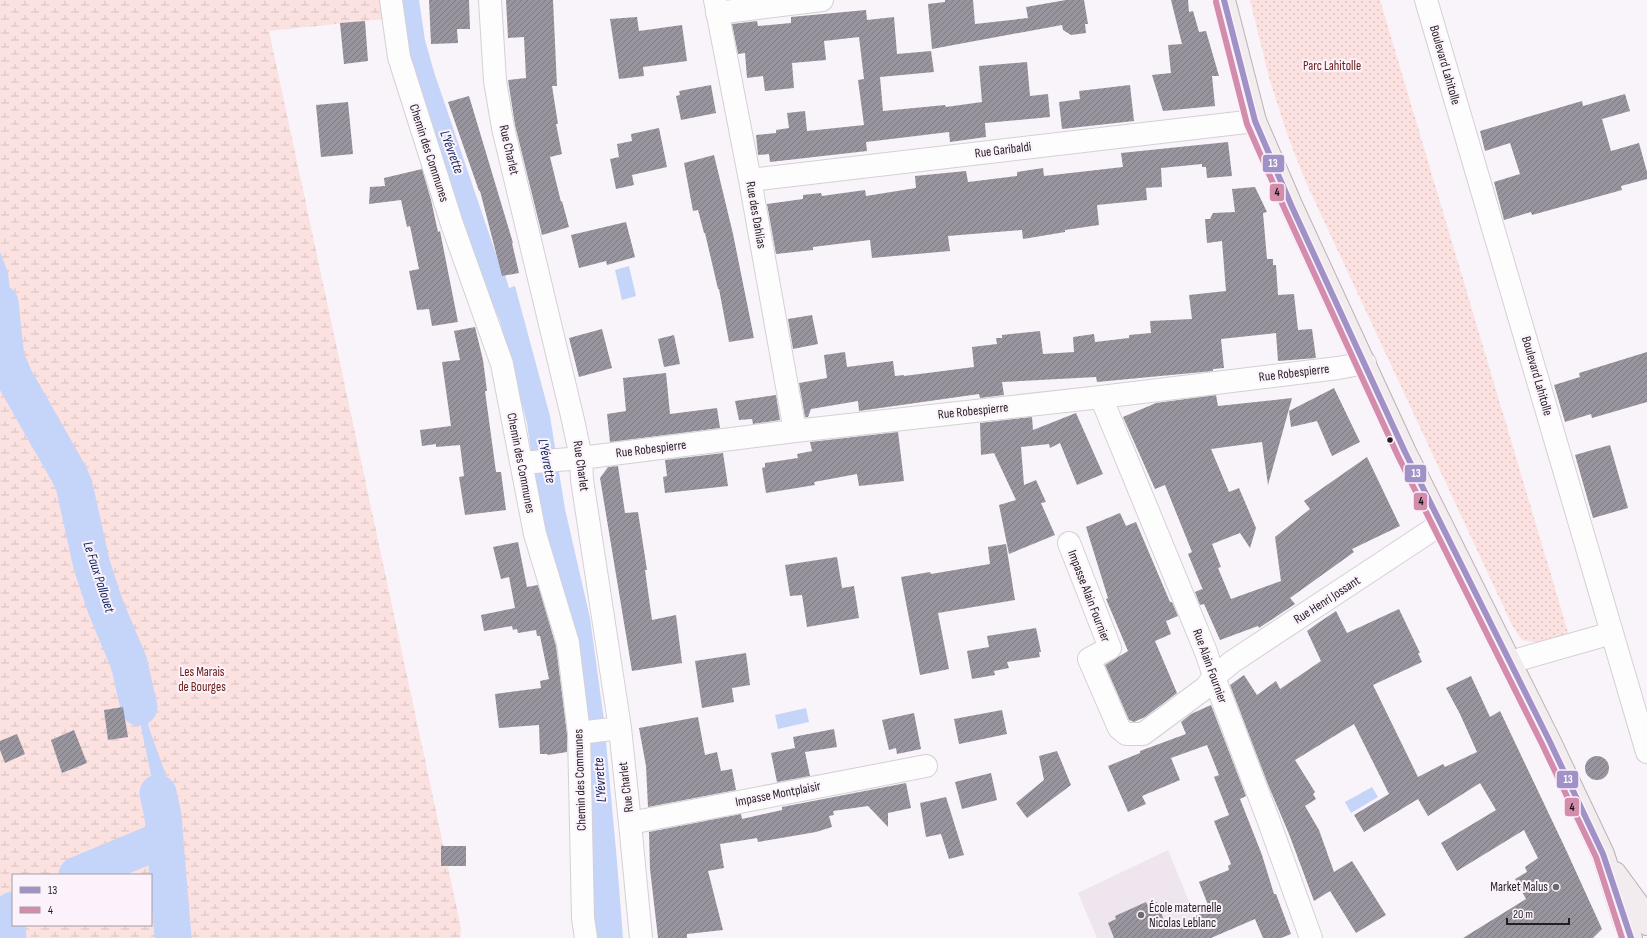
<svg xmlns="http://www.w3.org/2000/svg" width="1647" height="938" font-family="'Sofia Sans Condensed',sans-serif">
<style>
.built{fill:#efe5ee}
.green{fill:url(#green-dots)}
.wetland{fill:url(#wetland-marsh);fill-rule:evenodd}
.water{fill:#c5d5fa}
.lines{fill:none;stroke-linecap:round;stroke-linejoin:round}
.river{stroke:#c5d5fa;stroke-width:37}
.building{fill:url(#building-hatch)}
.minor-casing{stroke:#d4d0d4;stroke-width:24}
.major-casing{stroke:#bdb0b6;stroke-width:24}
.minor{stroke:#fefdfe;stroke-width:22}
.major{stroke:#f2ecee;stroke-width:22}
.bus-1-casing{stroke:#fbf2fb;stroke-width:9}
.bus-2-casing{stroke:#fbf2fb;stroke-width:9}
.bus-1{stroke:#a092c6;stroke-width:6}
.bus-2{stroke:#d48cad;stroke-width:6}
.bus-dot{fill:#221f22;stroke:#fbf2fb;stroke-width:1.5}
.poi-dot{fill:#6d6a6d;stroke:#fbf2fb;stroke-width:1.5}
.labels{text-anchor:middle;dominant-baseline:central;stroke-width:4;stroke-linejoin:round;paint-order:stroke}
.street-label{font-size:13px;fill:#221f22;stroke:#fbf2fb}
.park-label{font-size:13px;fill:#6b2118;stroke:#fbf2fb}
.poi-label{font-size:13px;fill:#221f22;stroke:#fbf2fb;text-anchor:end}
.water-label{font-size:14px;font-style:italic;fill:#0c245d;stroke:#fbf2fb}
.line-badge{stroke:#fbf2fb;stroke-width:1.5}
.badge-label{font-size:11px;text-anchor:middle;font-weight:bold;fill:#fff}
.pale-badge-label{font-size:11px;text-anchor:middle;font-weight:bold;fill:#111}
</style>
<defs>
<pattern id="green-dots" width="8" height="8" patternUnits="userSpaceOnUse"><rect width="8" height="8" fill="#fbe1e0"/><path d="M2 2h.1M6 6h.1" fill="none" stroke="#d7c1c0" stroke-width="1.8" stroke-linecap="round"/></pattern>
<pattern id="wetland-marsh" width="20" height="14" patternUnits="userSpaceOnUse"><rect width="20" height="14" fill="#fbe1e0"/><path d="M1 5h8M5 5V1M11 12h8M15 12V8" fill="none" stroke="#d7c1c0"/></pattern>
<pattern id="building-hatch" width="6" height="6" patternUnits="userSpaceOnUse"><rect width="6" height="6" fill="#99959f"/><path d="M-1 1l2-2M0 6l6-6M5 7l2-2" fill="none" stroke="#7c7981"/></pattern>
</defs>
<rect width="100%" height="100%" fill="#f9f4f9"/>
<!-- built -->
<path class="built" d="M1168,850L1204,938H1097L1078,893Z"/>
<!-- green -->
<path class="green" d="M1250,0H1380L1570,639L1545,644L1522,640L1512,625L1305,180L1287,134L1269,77Z"/>
<!-- wetland -->
<path class="wetland" d="M0,0H401L403,17L269,31L461,928L460,938H0ZM13,875H151V925H13Z"/>
<!-- water -->
<path class="water" d="M402,0H419L425,40L434,72L500,266L505,275L509,288L515,286L550,416L565,509L590,618L604,720L617,861L623,938H594L576,643L538,500L527,423L500,321L487,291L419,90L410,58Z
M0,252L8,272L15,347L22,366L81,471L86,486L99,549L115,604L132,640L149,728L167,778L171,796L175,832L179,938H174L166,847L124,645L92,567L72,473L8,366L0,302Z
M629,266L636,296L622,300L615,270Z
M806,708L809,722L778,729L775,715Z
M1372,787L1378,797L1351,813L1345,802Z"/>
<g class="lines">
<!-- river -->
<path class="river" d="M0,303L6,358L15,379L69,474L74,485L92,566L106,608L129,663L139,707
M158,793L163,816L173,938
M77,875L164,839
M8,938L7,925L13,910"/>
</g>
<!-- building -->
<path class="building" d="M429,0H469L470,29H457L458,43L431,44Z
M506,0H553L557,86H552L558,124H556L562,154L550,157L561,202L562,201L569,227L542,235L515,125L508,80L526,78L524,37L508,38Z
M945,0H973L975,24L1028,18L1026,7L1066,0H1084L1088,24H1085L1086,33L1071,35L1063,30L1062,25L932,49L928,4L945,2Z
M1171,0H1188L1189,12L1193,11L1199,32L1206,31L1219,76H1212L1215,106L1163,111L1152,75L1171,73L1168,45L1182,44Z
M866,10L867,20L894,17L897,54L931,51L934,72L880,77L883,111L945,105L946,107L982,102L979,66L1027,62L1030,96L1048,94L1050,117L985,123L986,137L950,142L949,132L866,142L867,151L770,162L769,154L758,155L756,135L776,133V130L789,128L787,113L805,111L807,131L864,125L858,80L864,79L859,37L824,41L826,60L792,63L794,88L765,91L763,76L747,78L745,53L738,54L732,24L757,21L758,26L791,23V17Z
M637,17L639,31L682,25L687,61L643,67L644,76L619,79L610,19Z
M365,21L368,61L344,64L340,23Z
M711,85L716,113L681,120L676,96L680,95L679,91Z
M1130,85L1134,121L1062,129L1059,102L1080,99L1079,91Z
M1625,94L1630,111L1602,119L1611,151L1639,143L1647,172V179L1621,186L1622,190L1532,215L1531,212L1504,220L1494,182L1520,174L1510,143L1485,151L1480,131L1582,101L1583,106Z
M469,96L513,243H512L519,273L502,276L480,191H479L448,102Z
M348,102L353,154L321,157L316,105Z
M659,128L667,167L632,175L634,185L616,189L610,159L619,157L617,144L632,141L631,134Z
M1228,142L1232,176L1207,178L1206,167H1202V164L1161,168L1162,187L1146,188L1147,200L1097,205L1099,225L1065,230V232L1023,239L1022,230L948,236L950,251L872,258L870,240L813,247V250L776,254L767,204L803,199V195L821,193L822,196L865,190L866,196L916,188L915,176L966,171L968,182L1017,176V172L1043,168L1044,176L1123,167L1121,153Z
M714,155L733,234L754,338L729,342L719,289H718L705,233H704L698,210L693,211L684,163Z
M422,169L431,200L438,232L440,231L458,322L432,326L429,309L417,310L409,271L419,269L410,226L407,227L401,200L369,204L370,187L385,186L384,178Z
M1255,187L1267,212L1263,213L1267,259H1273V265H1276L1278,295L1294,294L1298,330L1312,329L1316,358L1278,361L1276,333L1221,339L1224,368L1213,369V371L1097,382L1096,377L1002,382L1004,395L980,398L979,394L859,411L858,401L811,409L808,417H805L799,383L827,378L824,355L845,352L847,367L893,361L895,376L904,375V376L974,367L972,347L997,344L996,338H1002V335L1040,331L1043,354L1074,352L1073,337L1094,334L1095,342L1129,338V335L1151,333L1150,321L1192,319L1189,295L1226,291L1222,241L1207,243L1205,219H1210L1213,213L1235,212L1232,189Z
M626,222L635,257L607,265L606,261L579,268L571,235Z
M812,315L818,344L793,349L788,319Z
M475,327L483,360L487,391H485L496,472H501L506,510L465,515L459,477L464,476L460,445L436,447V444L422,446L420,430L451,426L442,362L460,360L454,331Z
M602,329L612,368L579,377L569,338Z
M674,335L680,364L664,367L658,339Z
M1647,352V402L1592,418L1591,414L1565,422L1554,385L1580,377L1579,373Z
M666,373L670,414L717,408L720,428L610,442L607,414L626,411L623,378Z
M1334,388L1360,442L1332,456L1317,421L1291,427L1289,411Z
M776,395L780,420L753,424L752,419L739,420L735,401Z
M1216,395L1218,406L1292,398L1268,485L1262,442L1211,449L1229,492L1239,488L1256,528L1250,548L1240,533L1212,544L1221,567L1218,568L1231,599L1281,581L1275,537L1310,509L1304,501L1367,457L1400,526L1352,549L1354,552L1290,598L1295,604L1259,628L1258,626L1220,640L1204,604L1200,605L1195,592L1202,589L1203,590L1188,554L1192,552L1165,485L1155,489L1123,417L1156,403Z
M1076,413L1103,474L1077,485L1060,443L1050,448L1049,444L1021,447L1024,485L1036,480L1046,502L1041,503L1055,535L1009,554L999,505L1016,500L994,453L981,455L980,423L1032,417L1033,430Z
M898,432L904,481L859,486L857,474L814,482L815,485L766,493L762,468L765,467V463L798,458L797,454L812,451L810,442Z
M1610,445L1628,508L1593,518L1575,455Z
M723,453L728,486L665,493L663,477L667,476L665,460Z
M618,466L625,513L638,512L647,570H645L652,620L676,615L682,663L632,671L600,478L608,467Z
M1120,513L1126,526L1136,522L1170,602H1172L1178,616L1166,621L1171,634L1155,641L1177,693L1145,717L1134,722L1129,720L1105,665L1128,651L1106,599L1108,598L1086,527Z
M518,542L527,587L538,585L556,646L567,734V752L548,755L547,754H540L539,725L499,728L495,694L541,688L540,681L549,679L540,636H537L536,630L518,633L517,629L513,630L512,626L484,631L481,615L515,608L509,577L501,579L493,547Z
M1006,544L1015,600L938,613L949,669L920,675L901,577L930,572L931,574L990,564L988,547Z
M837,557L842,588L854,586L859,618L807,627L802,595L790,596L785,565Z
M1399,609L1420,653H1418L1422,662L1373,685L1418,777L1443,764L1445,767L1477,752L1460,714L1446,688L1471,676L1490,717L1500,711L1567,852L1602,929L1593,938H1463L1526,899L1515,879L1527,872L1525,867L1538,858L1524,830L1457,871L1441,843L1496,810L1480,783L1428,816L1418,799L1364,832L1354,815L1389,794L1354,724L1295,760L1315,792L1313,794L1316,799L1305,806L1319,830L1334,872L1352,861L1386,915L1356,933L1330,891L1314,901L1289,834L1269,787L1230,685L1244,675L1257,695L1276,681L1280,689L1321,661L1307,631L1318,623L1336,611L1347,633Z
M1036,628L1041,652H1039L1040,657L1007,662L1009,668L994,671L995,675L972,679L967,651L989,647L987,636Z
M746,653L750,685L732,688L734,702L702,708L695,661Z
M1211,705L1246,796L1240,799L1262,855L1274,894H1276L1291,934L1281,938H1263L1255,919L1211,938H1114L1108,923L1116,919L1115,916L1146,902L1148,906L1157,902L1167,928L1210,910L1199,882L1229,870L1228,866L1231,864L1214,821L1229,815L1214,777L1219,775L1207,745L1171,758L1180,780L1142,796L1146,804L1128,812L1108,766L1140,753V751L1186,734L1181,722L1191,714Z
M123,707L128,737L108,740L104,710Z
M1002,710L1007,734L959,744L954,719Z
M914,713L921,749L897,754L896,748L889,750L882,720Z
M698,717L705,755L717,752L721,771L732,769L736,790L648,807L646,766L639,728Z
M834,729L837,747L805,752L810,776L777,782L771,753L795,748L793,737Z
M74,730L87,763L62,773L51,740Z
M17,734L25,754L5,763L0,750V741Z
M1057,751L1071,785L1027,818L1016,803L1044,780L1039,756Z
M1585 768a12 12 0 1 1 24 0a12 12 0 1 1-24 0Z
M991,773L997,800L962,809L955,782Z
M906,783L911,808L888,813V827L868,806L833,811L834,815L829,816L832,827L816,832L758,842L757,838L720,844L724,868L708,871L723,930L687,934V938H658L650,869L649,832L741,814L742,819L782,810V807Z
M946,797L964,855L949,859L941,834L926,837L920,803Z
M441,846H466V866H441Z"/>
<g class="lines">
<defs>
<path id="minor" d="M391,0L399,57L452,224L502,364L535,534L568,643L579,733L583,918L586,938
M490,0L495,81L503,128L573,420L581,458L582,480L620,728L630,823L641,938
M715,0L750,180L795,431
M1426,0L1647,752
M717,13L822,0
M750,180L1255,121
M1101,397L1206,652L1218,688L1268,819L1311,938
M522,463L581,458L795,431L1101,397L1338,368L1365,363
M1069,543L1110,648L1089,659L1119,728L1126,734H1143L1205,688L1214,677L1232,662L1441,524
M1510,662L1612,633
M579,733L620,728
M630,823L926,766"/>
<path id="major" d="M1224,0L1255,121L1292,207L1405,452L1549,740L1603,854L1625,923L1631,938
M1615,873L1639,906L1647,924"/>
</defs>
<!-- minor casing -->
<use href="#minor" class="minor-casing"/>
<!-- major casing -->
<use href="#major" class="major-casing"/>
<!-- minor -->
<use href="#minor" class="minor"/>
<!-- major -->
<use href="#major" class="major"/>
<defs>
<path id="bus-1" d="M1224,0L1255,121L1292,207L1405,452L1549,740L1603,854L1631,938"/>
<path id="bus-2" d="M1216,2L1247,124L1285,210L1398,456L1542,744L1596,857L1622,938"/>
</defs>
<!-- bus-1 casing -->
<use href="#bus-1" class="bus-1-casing"/>
<!-- bus-2 casing -->
<use href="#bus-2" class="bus-2-casing"/>
<!-- bus-1 -->
<use href="#bus-1" class="bus-1"/>
<!-- bus-2 -->
<use href="#bus-2" class="bus-2"/>
</g>
<!-- markers -->
<circle class="bus-dot" cx="1390" cy="440" r="3.5"/>
<g class="poi-dot">
<circle cx="1556" cy="887" r="4"/>
<circle cx="1141" cy="915" r="4"/>
</g>
<g class="labels">
<!-- street labels -->
<g class="street-label">
<text transform="translate(1445 65) rotate(74)">Boulevard Lahitolle</text>
<text transform="translate(509 150) rotate(77)">Rue Charlet</text>
<text transform="translate(1003 150) rotate(-7)">Rue Garibaldi</text>
<text transform="translate(429 153) rotate(72)">Chemin des Communes</text>
<text transform="translate(756 215) rotate(80)">Rue des Dahlias</text>
<text transform="translate(1294 373) rotate(-7)">Rue Robespierre</text>
<text transform="translate(1537 376) rotate(74)">Boulevard Lahitolle</text>
<text transform="translate(973 411) rotate(-6)">Rue Robespierre</text>
<text transform="translate(651 449) rotate(-7)">Rue Robespierre</text>
<text transform="translate(521 463) rotate(79)">Chemin des Communes</text>
<text transform="translate(581 466) rotate(82)">Rue Charlet</text>
<text transform="translate(1089 596) rotate(69)">Impasse Alain Fournier</text>
<text transform="translate(1327 600) rotate(-33)">Rue Henri Jossant</text>
<text transform="translate(1210 666) rotate(70)">Rue Alain Fournier</text>
<text transform="translate(580 780) rotate(-92)">Chemin des Communes</text>
<text transform="translate(626 787) rotate(-97)">Rue Charlet</text>
<text transform="translate(778 794) rotate(-11)">Impasse Montplaisir</text>
</g>
<!-- park labels -->
<g class="park-label">
<text x="1332" y="66">Parc Lahitolle</text>
<text x="202" y="672">Les Marais<tspan x="202" dy="15">de Bourges</tspan></text>
</g>
<!-- poi labels -->
<g class="poi-label">
<text x="1548" y="887">Market Malus</text>
<text x="1149" y="908" text-anchor="start">École maternelle<tspan x="1149" dy="15">Nicolas Leblanc</tspan></text>
</g>
<!-- water labels -->
<g class="water-label">
<text transform="translate(452 152) rotate(70)">L'Yévrette</text>
<text transform="translate(547 461) rotate(79)">L'Yévrette</text>
<text transform="translate(99 577) rotate(72)">Le Faux Pallouet</text>
<text transform="translate(600 780) rotate(-94)">L'Yévrette</text>
</g>
</g>
<g class="line-badge">
<rect x="1262" y="154" width="23" height="19" rx="4" fill="#a092c6"/>
<rect x="1269" y="183" width="16" height="19" rx="4" fill="#d48cad"/>
<rect x="1404" y="464" width="23" height="19" rx="4" fill="#a092c6"/>
<rect x="1413" y="492" width="15" height="19" rx="4" fill="#d48cad"/>
<rect x="1556" y="770" width="23" height="19" rx="4" fill="#a092c6"/>
<rect x="1564" y="797" width="16" height="20" rx="4" fill="#d48cad"/>
</g>
<g class="badge-label">
<text x="1273" y="167">13</text>
<text x="1416" y="477">13</text>
<text x="1568" y="783">13</text>
</g>
<g class="pale-badge-label">
<text x="1277" y="196">4</text>
<text x="1421" y="505">4</text>
<text x="1572" y="811">4</text>
</g>
<!-- legend -->
<rect x="12" y="874" width="140" height="52" fill="#fbf2fb" stroke="#a49ea4"/>
<rect x="20" y="887" width="20" height="6" fill="#a092c6" stroke="#a49ea4"/>
<text x="48" y="894" font-size="12" fill="#221f22">13</text>
<rect x="20" y="907" width="20" height="6" fill="#d48cad" stroke="#a49ea4"/>
<text x="48" y="914" font-size="12" fill="#221f22">4</text>
<!-- scale -->
<path d="M1507 918v6h62v-6" fill="none" stroke="#221f22" stroke-width="2"/>
<text x="1513" y="918" font-size="12" fill="#221f22" stroke="#fbf2fb" stroke-width="3" paint-order="stroke">20 m</text>
</svg>
